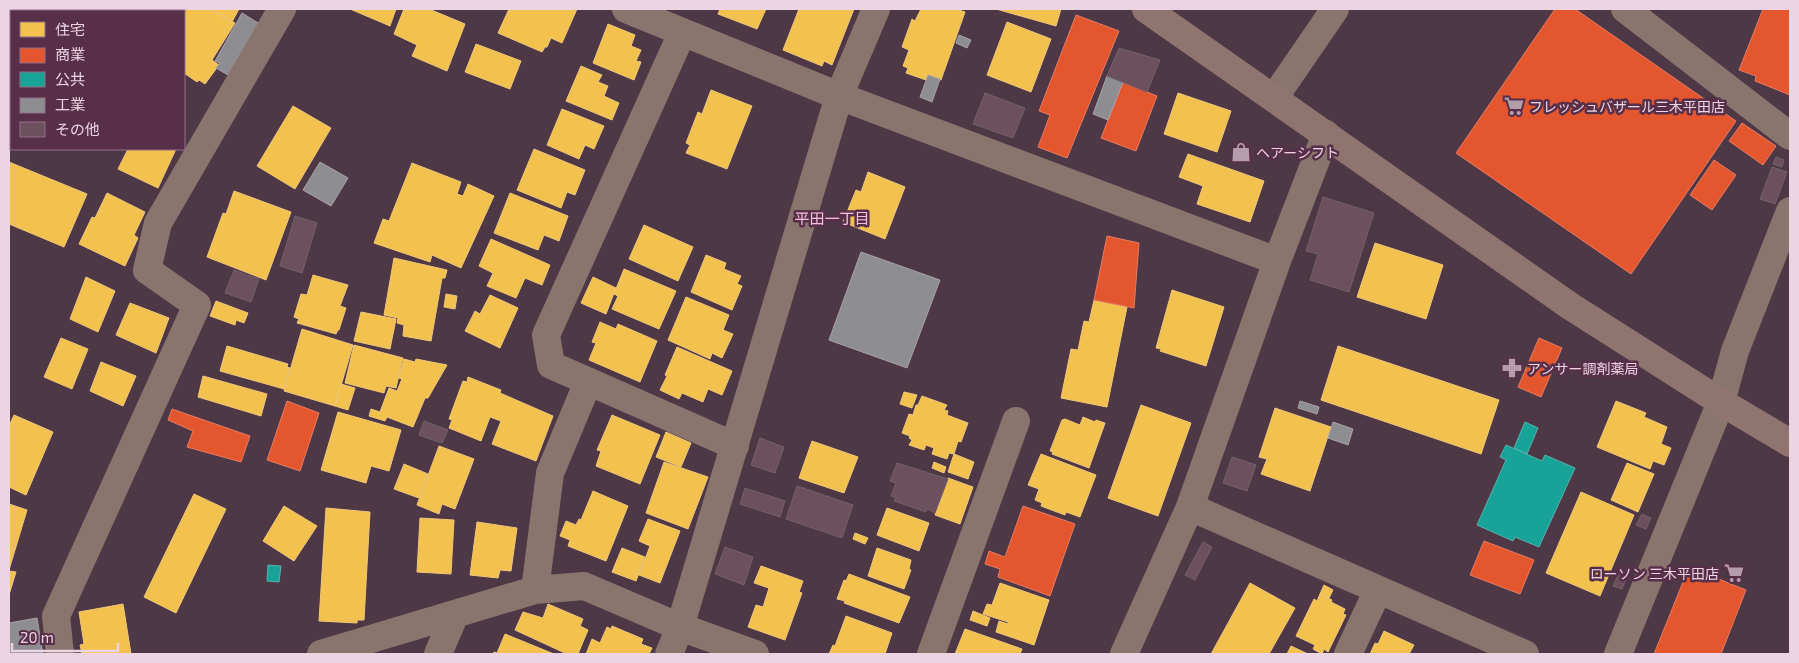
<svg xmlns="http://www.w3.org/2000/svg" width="1799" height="663" font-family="'Exo 2','Noto Sans JP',sans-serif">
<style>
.homes{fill:#f2c14e;stroke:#f0c77a}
.shops{fill:#e4572e;stroke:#e77c64}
.public{fill:#17a398;stroke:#57b2ae}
.industry{fill:#8d8d92;stroke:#aaa2aa}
.building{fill:#6d505e;stroke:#736068}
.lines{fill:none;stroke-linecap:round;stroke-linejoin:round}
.street{stroke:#8a746e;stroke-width:28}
.secondary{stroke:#8f7470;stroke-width:28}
.labels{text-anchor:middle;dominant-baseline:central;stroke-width:5;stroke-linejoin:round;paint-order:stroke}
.poi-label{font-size:14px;fill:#edd4e2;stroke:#572f48;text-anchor:start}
.neighbourhood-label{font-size:15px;fill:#f3c1dd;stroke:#572f48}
</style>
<rect width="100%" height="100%" fill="#4e3846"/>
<!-- homes -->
<path class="homes" d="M9,9H52L56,11H11V57L9,55Z
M87,9H163L167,11H85Z
M175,9H210L235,23L212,60L219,65L205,84L199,80L197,82L184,73V11H173Z
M210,9H239L232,22Z
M350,9H396L390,26Z
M404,9H429L465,24L447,71L412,56L417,45L394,34Z
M509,9H577L562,43L551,38L547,47H545L542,52L498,33Z
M720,9H766L757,29L718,14Z
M799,9H854L832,65L824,61L822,66L783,50Z
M921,9H956L965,12L941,80L928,75L926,80L906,73L908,68L903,66L909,50L902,47L912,19L915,21Z
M996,9H1061L1056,26Z
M1007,22L1051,39L1031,92L987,75Z
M608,24L635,35L631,46L641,50L636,61L641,62L634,80L593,63Z
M476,44L521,61L510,89L465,72Z
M581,66L602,75L598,82L608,86L604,96L619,103L612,120L566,101Z
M711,90L752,106L727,169L686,153L690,145L686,143L698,112L702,114Z
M1178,93L1231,111L1217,152L1164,134Z
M293,106L331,128L295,189L257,166Z
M562,109L604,126L594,149L585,145L579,159L547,145Z
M128,149H176L158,188L118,169Z
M534,149L585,170L575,195L567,192L561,208L517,190Z
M1188,154L1264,181L1250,222L1197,204L1203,186L1179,177Z
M9,162L87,194L64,247L9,224Z
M412,163L461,182L457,194L463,196L468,184L494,196L461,268L432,255L430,262L374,243L383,219L389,221Z
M868,172L905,187L885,239L843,222L856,190L861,192Z
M234,191L291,212L266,280L207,257L223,213L226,214Z
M107,193L145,212L134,235L138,238L125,266L79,244L92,217L95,218Z
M510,193L568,216L559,241L544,235L538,250L494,233Z
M644,225L693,247L678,281L629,259Z
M491,239L550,265L542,285L525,278L516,298L487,286L493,273L479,266Z
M1375,243L1443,265L1426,319L1357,297Z
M706,255L726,263L724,269L741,276L737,284L742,286L732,310L691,292Z
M394,258L447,270L445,278H442L431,341L403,336L404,325L397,323L398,318L384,315Z
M624,269L676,291L659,329L612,309L618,296L614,294Z
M313,275L348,285L340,306L346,308L339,330H338L336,334L297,323L299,319L294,317L301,294L307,295Z
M86,277L115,291L98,332L70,319Z
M593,277L616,288L606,314L581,303Z
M1172,290L1224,307L1206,366L1160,351L1161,349L1156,348Z
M446,294L457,296L455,309L444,307Z
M490,295L518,308L500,348L465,331L475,311L480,314Z
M686,297L729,315L723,330L733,334L722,358L712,353L710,359L668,340Z
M1094,300L1127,307L1107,407L1061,398L1071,349L1078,350L1084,321L1089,322Z
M216,301L248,313L244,323L236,320L235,325L210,316Z
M130,303L169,318L156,353L116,335Z
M361,312L396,319L390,349L354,341Z
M600,322L616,329L618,324L657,341L640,382L589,360L596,343L592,342Z
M302,329L353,345L335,406L284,391Z
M61,338L88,349L72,389L44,377Z
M354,345L403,358L396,388L386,386L384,393L345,383Z
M227,346L288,364L287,367L290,368L284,389L220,371Z
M1338,346L1499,400L1481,454L1321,400Z
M677,347L732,371L722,395L708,389L703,402L682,393L679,399L660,390L667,376L665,375Z
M404,359L415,362L416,359L447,365L428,398H425L413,427L387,417L385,421L369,416L371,409L380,412L389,388L397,391L402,379L399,378Z
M101,362L136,376L123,406L90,391Z
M203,376L267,394L261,416L198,397Z
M468,377L501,390L500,393L553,416L536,461L492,444L501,421L490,417L481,441L449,428L452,420L449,419L463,381L467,382Z
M341,384L355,388L348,410L335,406Z
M904,392L917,395L912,408L900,404Z
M922,396L947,405L944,410L948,411L947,415L968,423L961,442L958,441L954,454L949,453L947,459L932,454L934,448L926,445L924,450L909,445L912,440L909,438L910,436L902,433L909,414L913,415L916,405H918Z
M1616,401L1646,413L1644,417L1667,427L1661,444L1671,448L1664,465L1653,461L1650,469L1597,447Z
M1141,405L1191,423L1158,516L1108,498Z
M1275,408L1331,427L1310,491L1261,474L1267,459L1259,457Z
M338,412L401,430L389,471L371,466L366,483L321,470Z
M14,415L53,432L26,495L9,487V426Z
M612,415L660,435L640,484L596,466L601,451L597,450Z
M1083,417L1095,422L1096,420L1105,423L1089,468L1052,454L1053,452L1050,451L1062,420L1065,419L1080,425Z
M666,432L691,443L681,467L656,457Z
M812,441L858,457L844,493L799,478Z
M439,446L474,459L455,509L442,504L439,514L417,505Z
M954,454L974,462L968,479L948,472Z
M1041,454L1096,475L1080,517L1066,512L1065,515L1041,506L1042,503L1035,500L1039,489L1028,485Z
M664,462L708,477L688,529L646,513Z
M934,462L946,467L944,473L932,468Z
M1627,463L1654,474L1638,512L1611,500Z
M404,464L428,474L419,498L394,489Z
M948,478L973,487L960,524L935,515Z
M593,491L628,506L606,561L568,546L570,540L560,536L566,521L576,525L579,519L581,520Z
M1581,492L1634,515L1600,596L1546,573Z
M194,494L226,509L176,613L144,597Z
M9,504L27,510L9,570Z
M284,506L317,526L294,561L263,541Z
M326,508L370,512L364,620H357V623L319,621Z
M887,508L929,523L919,551L877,535Z
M420,518L454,520L451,574L417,572Z
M648,519L680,531L660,583L639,575L650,546L639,541Z
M477,522L517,528L511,571L500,570L498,578L470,575Z
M855,533L868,538L865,544L853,539Z
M622,548L645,557L636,581L612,572Z
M877,548L911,560L909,569L911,570L904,589L868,576Z
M761,566L803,581L799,592L802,593L785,640L748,627L756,605L763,607L769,588L754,583Z
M9,571L16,572L9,595Z
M849,574L910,597L899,623L844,603L845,601L837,599L844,580L846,581Z
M1000,583L1049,600L1034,645L996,632L999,621L1008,624V622L983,614L987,604L992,605Z
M1250,583L1295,608L1269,654H1211Z
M1324,585L1333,590L1329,598L1320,594Z
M1320,594L1332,600L1331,602L1345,609L1343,614L1346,615L1328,652L1324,649L1322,654L1313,649L1315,645L1296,636L1314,599L1317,601Z
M123,604L131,654H82L80,645L84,644L79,612Z
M548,604L583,619L580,626L588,630L578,654H567L515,630L523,612L543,618Z
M973,611L990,618L987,626L970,620Z
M846,616L892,633L885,654H829L833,645L835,646Z
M612,626L643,639L641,644L652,648L649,654H586L592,639L600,643L607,627L611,629Z
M965,629L1022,649L1020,654H955Z
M1384,631L1414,645L1409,654H1370L1375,643L1378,644Z
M505,634L554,654H493L494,652L497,653Z
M1291,646L1308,654H1287Z"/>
<!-- shops -->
<path class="shops" d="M1555,9H1575L1736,121L1631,274L1456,153Z
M1763,9H1790V95L1755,81L1756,76L1739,70Z
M1076,15L1119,31L1067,158L1038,147L1050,115L1039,111Z
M1123,82L1157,96L1136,151L1101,138Z
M1742,123L1776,146L1763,165L1729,141Z
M1714,160L1736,175L1712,210L1690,195Z
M1107,236L1139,243L1134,308L1094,300Z
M1539,338L1562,348L1541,397L1518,387Z
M287,401L319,413L300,471L267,460Z
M172,409L250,436L241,462L187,447L193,431L168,420Z
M1023,506L1075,524L1050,596L998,577L1000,569L985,564L989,551L1005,557Z
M1484,541L1534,560L1520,594L1470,575Z
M1689,567L1746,590L1721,654H1654Z"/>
<!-- public -->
<path class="public" d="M1525,422L1538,428L1527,454L1514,448Z
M1506,445L1542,461L1545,455L1575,468L1539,547L1515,537L1513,541L1477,525L1506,460L1500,457Z
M268,565L281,566L279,582L267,581Z"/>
<!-- industry -->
<path class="industry" d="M242,13L258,23L228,75L216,68L220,63L215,61Z
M959,35L971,40L967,48L956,43Z
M928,75L940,79L932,102L920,97Z
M1107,76L1123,82L1108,120L1093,114Z
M320,162L348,178L331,206L303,190Z
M861,252L940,280L907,368L829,340Z
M1300,401L1319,407L1317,414L1298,408Z
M1333,422L1353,429L1348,445L1328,438Z
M37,618L43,654H9V623Z"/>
<!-- building -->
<path class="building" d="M1119,48L1160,60L1147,92L1107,76Z
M985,93L1025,108L1013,138L973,124Z
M1776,157L1784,160L1782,167L1773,164Z
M1772,167L1787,172L1775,204L1760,199Z
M1323,197L1374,213L1349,292L1310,280L1318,254L1306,251Z
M295,216L317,223L302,273L280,266Z
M234,270L259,279L251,302L225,293Z
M424,421L448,430L442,443L419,435Z
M760,438L784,447L775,473L751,465Z
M1232,457L1256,465L1247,491L1223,483Z
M897,463L948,479L935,513L927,509L926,512L894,501L895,497L891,496L896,483L890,481Z
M797,486L853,505L842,538L786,519Z
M745,488L785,501L780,517L740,504Z
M1642,514L1651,518L1646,529L1636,525Z
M1203,542L1212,547L1195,580L1185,575Z
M725,547L753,557L744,585L715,574Z
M1619,573L1627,577L1622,589L1613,586Z"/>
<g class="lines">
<!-- street -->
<path class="street" d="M626,9L839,96L1277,261L1190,507L1525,654
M1625,9L1790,136
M682,33L546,335L551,365L735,446
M1274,98L1335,9
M1277,261L1326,134
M535,590L550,473L588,382
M60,654L56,616L197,305L147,270L158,223L282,9
M321,654L535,590L584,586L680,627L755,654
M438,654L455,614
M669,654L680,627L839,96L876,9
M931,654L1016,421
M1124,654L1190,507
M1348,654L1378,590
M1618,654L1721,402L1735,351L1790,211"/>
<!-- secondary -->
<path class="secondary" d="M1146,9L1570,306L1721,402L1790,443"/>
</g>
<!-- icons -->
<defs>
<symbol id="supermarket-bare" viewBox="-9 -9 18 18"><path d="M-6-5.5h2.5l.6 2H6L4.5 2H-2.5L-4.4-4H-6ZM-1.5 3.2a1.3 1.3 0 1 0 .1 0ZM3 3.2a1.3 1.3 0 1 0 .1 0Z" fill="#b59dab" stroke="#572f48" stroke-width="2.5" paint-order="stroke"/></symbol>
<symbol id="shop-bare" viewBox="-9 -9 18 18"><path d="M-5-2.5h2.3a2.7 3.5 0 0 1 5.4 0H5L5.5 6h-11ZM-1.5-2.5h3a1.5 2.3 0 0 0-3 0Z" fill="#b59dab" stroke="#572f48" stroke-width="2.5" paint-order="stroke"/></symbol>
<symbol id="pharmacy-bare" viewBox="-9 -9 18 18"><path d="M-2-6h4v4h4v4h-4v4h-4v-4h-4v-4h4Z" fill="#b59dab" stroke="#572f48" stroke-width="2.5" paint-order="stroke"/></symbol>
</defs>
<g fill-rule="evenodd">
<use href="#supermarket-bare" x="1500" y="92" width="28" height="28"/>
<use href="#shop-bare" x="1227" y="138" width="28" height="28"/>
<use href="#pharmacy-bare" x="1498" y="354" width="28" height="28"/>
<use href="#supermarket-bare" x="1720" y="559" width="28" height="28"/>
</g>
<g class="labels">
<!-- poi labels -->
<g class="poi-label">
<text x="1529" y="106">フレッシュバザール三木平田店</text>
<text x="1256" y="152">ヘアーシフト</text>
<text x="1527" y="368">アンサー調剤薬局</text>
<text x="1719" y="573" text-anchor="end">ローソン 三木平田店</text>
</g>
<!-- neighbourhood labels -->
<g class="neighbourhood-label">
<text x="832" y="218">平田一丁目</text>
</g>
</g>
<!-- border -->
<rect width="1799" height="663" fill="none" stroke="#edd4e2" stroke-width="20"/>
<!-- legend -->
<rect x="10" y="10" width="175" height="140" fill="#572f48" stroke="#937186"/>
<rect x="20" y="22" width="25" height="15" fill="#f2c14e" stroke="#937186"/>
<text x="55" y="35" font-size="15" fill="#edd4e2">住宅</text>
<rect x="20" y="48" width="25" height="15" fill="#e4572e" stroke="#937186"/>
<text x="55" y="60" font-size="15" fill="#edd4e2">商業</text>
<rect x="20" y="72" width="25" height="15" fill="#17a398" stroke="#937186"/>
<text x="55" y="85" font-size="15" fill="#edd4e2">公共</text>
<rect x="20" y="98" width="25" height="15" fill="#8d8d92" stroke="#937186"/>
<text x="55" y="110" font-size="15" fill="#edd4e2">工業</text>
<rect x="20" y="122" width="25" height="15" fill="#6d505e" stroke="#937186"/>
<text x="55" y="135" font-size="15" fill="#edd4e2">その他</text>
<!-- scale -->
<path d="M12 643v8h106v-8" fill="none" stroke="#edd4e2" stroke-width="2.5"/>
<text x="20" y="643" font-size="15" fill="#edd4e2" stroke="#572f48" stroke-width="4" paint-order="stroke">20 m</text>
</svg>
